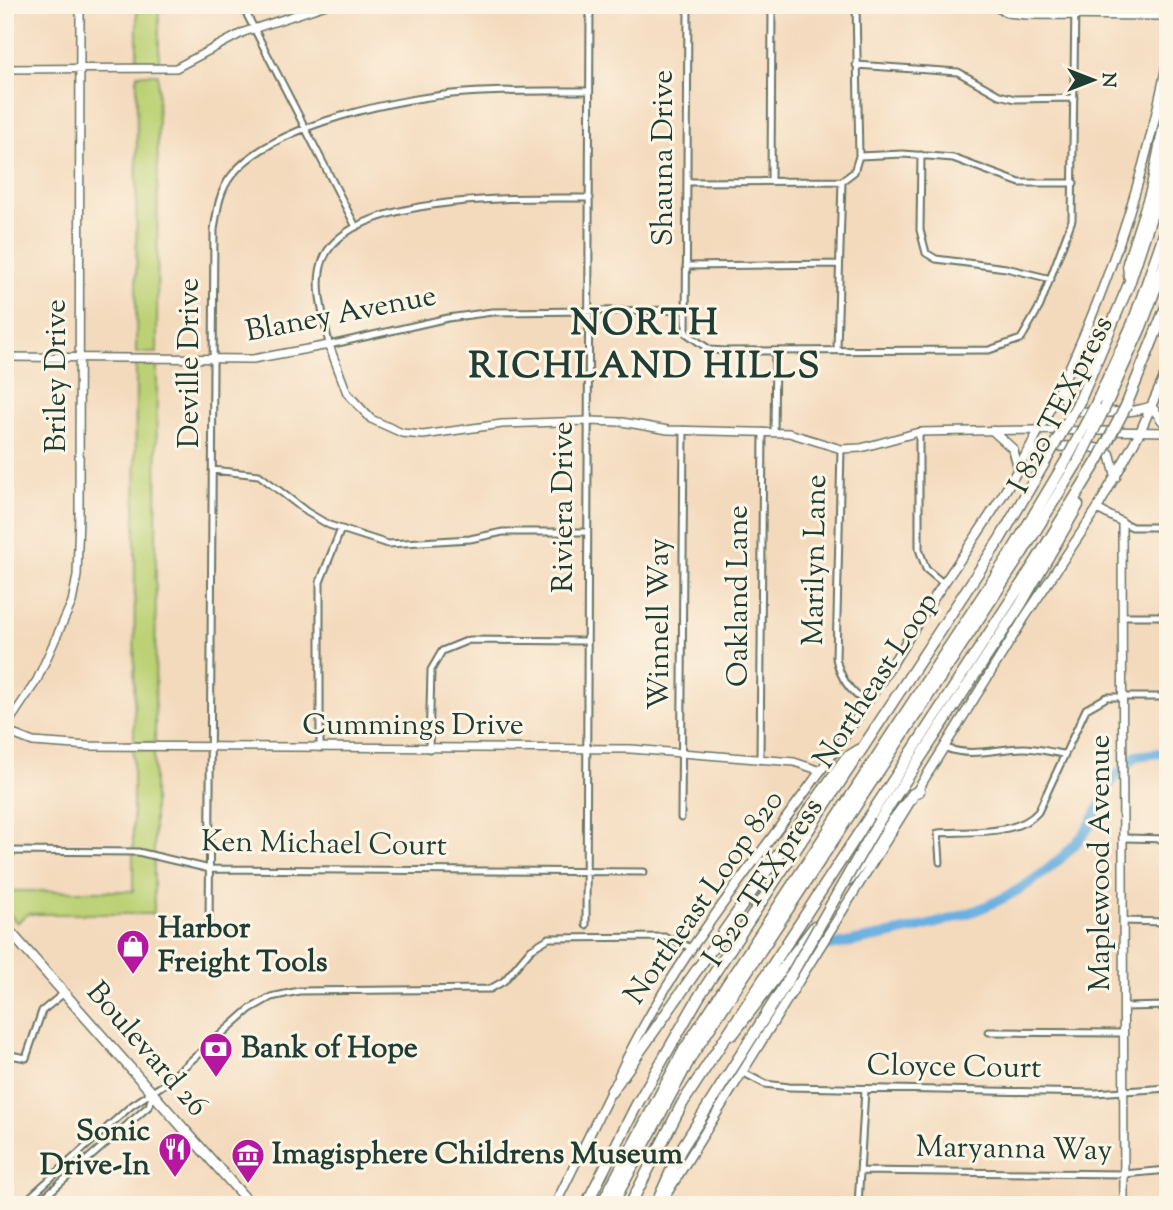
<svg xmlns="http://www.w3.org/2000/svg" width="1173" height="1210" font-family="'Sorts Mill Goudy',serif">
<style>
.green{fill:#bcd174;stroke:#6e8754;stroke-width:2}
.lines{fill:none;stroke-linecap:round;stroke-linejoin:round}
.river{stroke:#6ab0e1;stroke-width:10}
.minor-casing{stroke:#6a7464;stroke-width:9}
.tertiary-casing{stroke:#6a7464;stroke-width:10}
.secondary-casing{stroke:#6a7464;stroke-width:11}
.primary-casing{stroke:#6a7464;stroke-width:12}
.motorway-casing{stroke:#6a7464;stroke-width:13}
.minor{stroke:#fff;stroke-width:5}
.tertiary{stroke:#fff;stroke-width:7}
.secondary{stroke:#fff;stroke-width:8}
.primary{stroke:#fff;stroke-width:9}
.motorway{stroke:#fff;stroke-width:10}
.motorway-bridge-casing{stroke:#6a7464;stroke-width:13;stroke-linecap:butt}
.motorway-bridge{stroke:#fff;stroke-width:10}
.labels{text-anchor:middle;dominant-baseline:central;stroke-width:6;stroke-linejoin:round;paint-order:stroke}
.street-label{font-size:30px;fill:#1f3d34;stroke:#fcf5e5}
.poi-label{font-size:30px;font-weight:bold;fill:#1f3d34;stroke:#fcf5e5;text-anchor:start}
.district-label{font-size:37px;font-weight:bold;letter-spacing:2px;fill:#1f3d34;stroke:#fcf5e5}
</style>
<rect width="100%" height="100%" fill="#fcf5e5"/>
<filter id="ink" filterUnits="userSpaceOnUse"><feTurbulence type="fractalNoise" baseFrequency=".0143" numOctaves="2"/><feDisplacementMap in="SourceGraphic" scale="14" xChannelSelector="R" yChannelSelector="G"/><feConvolveMatrix kernelMatrix="1 2 1 2 8 2 1 2 1" color-interpolation-filters="sRGB"/></filter>
<filter id="wash" filterUnits="userSpaceOnUse"><feTurbulence type="fractalNoise" baseFrequency=".00686" numOctaves="4" result="noise"/><feDisplacementMap in="SourceGraphic" scale="28" xChannelSelector="R" yChannelSelector="G"/><feGaussianBlur stdDeviation="1.57" result="paint"/><feColorMatrix in="noise" values="0 0 0 0 0 0 0 0 0 0 0 0 0 0 0 0 0 1.4 0 .05"/><feComposite in="paint" operator="in"/></filter>
<g filter="url(#wash)">
<rect width="100%" height="100%" fill="#f4dabd"/>
<!-- green -->
<path class="green" d="M137,5H159V63H137Z
M137,74H158L157,353H136Z
M136,363H157L155,742H134Z
M133,750H154V914H27L17,923L5,909V891H133Z"/>
<g class="lines">
<!-- river -->
<path class="river" d="M830,946C926,927 1016,915 1083,835C1096,820 1101,800 1111,783C1117,773 1128,764 1136,756L1168,752"/>
</g>
</g>
<g filter="url(#ink)">
<g class="lines">
<defs>
<path id="minor" d="M242,5L355,225
M688,5L686,333L710,350L725,351L989,350L1021,339L1040,306L1072,220L1075,5
M856,65L958,72L999,95L1015,99L1074,98
M921,155L920,230L926,253L936,259L1006,268L1051,279
M859,156L903,154L953,158L1020,183H1074
M771,181L772,5
M687,182L842,181
M590,198C528,198 349,192 323,260C313,286 325,319 329,345L448,318L492,312L686,310
M686,266L839,264
M837,349L842,181L854,172L859,156L856,5
M774,432L775,351
M919,432V549L926,569L944,584
M841,449L836,658C840,678 851,693 867,703
M212,470L259,475L307,512L329,525L388,544L470,539L503,532H587
M1122,522L1132,527H1168
M1122,616H1168
M320,748V582L341,529
M946,748C971,758 998,748 1024,748C1037,748 1050,752 1063,754
M429,749L431,670L442,651L469,640L586,641
M760,760L763,432
M681,818L684,430
M1124,838L1168,839
M5,851L138,852L210,869L644,872
M940,862L938,833C968,831 1017,836 1038,812L1086,709L1107,697H1168
M1123,921L1168,922
M586,925L590,5
M209,930L214,230C217,211 219,191 232,175C272,124 403,97 465,93C506,90 547,91 588,91
M1124,1007L1168,1006
M989,1032L1123,1033
M5,1054L26,1058L42,1011L64,993
M742,1072L765,1084L789,1087L1095,1093L1168,1088
M860,1171L1124,1174L1168,1170
M21,1205L131,1106L163,1085L250,1009L271,997L299,991L490,989L504,981L531,949L549,938L665,937L692,948
M35,1205L149,1106L153,1093
M858,1205L865,1090"/>
<path id="tertiary" d="M992,5L1007,13L1026,15L1168,16
M5,69L176,68L244,32L326,5
M5,357L253,359L329,345L347,393L371,419L402,433L423,435L502,424L588,421L622,422L668,430L789,433L841,449L861,448L919,432L1031,430L1168,432
M1097,509L1122,522L1124,1205
M5,728L37,680L72,602L77,576L79,515L80,5
M5,731L33,742L89,746L631,749L794,762L821,771"/>
<path id="secondary" d="M1061,387C1063,393 1064,403 1069,407C1079,416 1139,413 1151,406L1168,428
M993,431L1013,449L1018,467
M1027,452C1044,446 1097,442 1110,454L1116,477
M619,1075C669,965 749,871 819,773C854,724 887,673 919,621C951,570 989,522 1018,469C1090,341 1140,203 1168,58
M661,1203L1025,617L1097,509L1140,432L1168,368
M555,1205L613,1087"/>
<path id="primary" d="M5,926L251,1205"/>
<path id="motorway" d="M1129,276L1128,263L1151,191L1168,107
M1080,400L1129,284L1168,165
M1106,405L1141,327L1168,255
M1095,406L1133,323L1168,223
M1126,406L1168,302
M879,821L1021,604L1078,505
M849,880L913,794L919,791
M733,1034L815,926
M611,1092L846,758L859,750
M586,1205L636,1106L700,995L1000,539L1046,460
M601,1205L684,1050L1014,548L1067,459
M612,1205L692,1055L1022,553L1079,460
M630,1205L682,1104L1035,563L1098,460
M656,1205L680,1151L790,977"/>
</defs>
<!-- minor casing -->
<use href="#minor" class="minor-casing"/>
<!-- tertiary casing -->
<use href="#tertiary" class="tertiary-casing"/>
<!-- secondary casing -->
<use href="#secondary" class="secondary-casing"/>
<!-- primary casing -->
<use href="#primary" class="primary-casing"/>
<!-- motorway casing -->
<use href="#motorway" class="motorway-casing"/>
<!-- minor -->
<use href="#minor" class="minor"/>
<!-- tertiary -->
<use href="#tertiary" class="tertiary"/>
<!-- secondary -->
<use href="#secondary" class="secondary"/>
<!-- primary -->
<use href="#primary" class="primary"/>
<!-- motorway -->
<use href="#motorway" class="motorway"/>
<defs>
<path id="motorway-bridge" d="M1067,459L1095,406
M1046,460L1080,400
M1079,460L1106,405
M1098,460L1126,406
M790,977L879,821"/>
</defs>
<!-- motorway-bridge casing -->
<use href="#motorway-bridge" class="motorway-bridge-casing"/>
<!-- motorway-bridge -->
<use href="#motorway-bridge" class="motorway-bridge"/>
</g>
</g>
<!-- icons -->
<defs>
<symbol id="shop-pin" viewBox="-11 -11 22 30"><path d="M0 17L-7.5 6A9.5 9.5 0 1 1 7.5 6Z" fill="#b5179e" stroke="#fcf5e5"/><path d="M-5-2.5h2.3a2.7 3.5 0 0 1 5.4 0H5L5.5 6h-11ZM-1.5-2.5h3a1.5 2.3 0 0 0-3 0Z" fill="#fff"/></symbol>
<symbol id="bank-pin" viewBox="-11 -11 22 30"><path d="M0 17L-7.5 6A9.5 9.5 0 1 1 7.5 6Z" fill="#b5179e" stroke="#fcf5e5"/><path d="M-6-4H6V4H-6ZM0-2.3a2.3 2.3 0 1 0 0 4.6a2.3 2.3 0 1 0 0-4.6Z" fill="#fff"/></symbol>
<symbol id="restaurant-pin" viewBox="-11 -11 22 30"><path d="M0 17L-7.5 6A9.5 9.5 0 1 1 7.5 6Z" fill="#b5179e" stroke="#fcf5e5"/><path d="M-5-6h1v4h1v-4h1v4h1v-4h1v5L-1.5 .5V6h-2V.5L-5-1ZM5-6V6H3V1.5H1.5Q1.5-4 5-6Z" fill="#fff"/></symbol>
<symbol id="museum-pin" viewBox="-11 -11 22 30"><path d="M0 17L-7.5 6A9.5 9.5 0 1 1 7.5 6Z" fill="#b5179e" stroke="#fcf5e5"/><path d="M0-6L6-3V-2H-6V-3ZM-5-1h2V3h-2ZM-1-1h2V3h-2ZM3-1h2V3H3ZM-6 4H6V6H-6Z" fill="#fff"/></symbol>
</defs>
<g fill-rule="evenodd">
<use href="#shop-pin" x="114" y="927" width="38" height="52"/>
<use href="#bank-pin" x="197" y="1030" width="38" height="52"/>
<use href="#restaurant-pin" x="156" y="1130" width="38" height="52"/>
<use href="#museum-pin" x="229" y="1136" width="38" height="52"/>
</g>
<g class="labels">
<!-- street labels -->
<g class="street-label">
<text transform="translate(664 158) rotate(-90)">Shauna Drive</text>
<text transform="translate(341 315) rotate(-11)">Blaney Avenue</text>
<text transform="translate(190 363) rotate(-90)">Deville Drive</text>
<text transform="translate(57 376) rotate(-90)">Briley Drive</text>
<text transform="translate(1062 405) rotate(-63)">I 820 TEXpress</text>
<text transform="translate(564 507) rotate(-90)">Riviera Drive</text>
<text transform="translate(816 560) rotate(-89)">Marilyn Lane</text>
<text transform="translate(739 596) rotate(-90)">Oakland Lane</text>
<text transform="translate(660 624) rotate(-90)">Winnell Way</text>
<text transform="translate(877 681) rotate(-57)">Northeast Loop</text>
<text x="413" y="726">Cummings Drive</text>
<text transform="translate(324 845) rotate(1)">Ken Michael Court</text>
<text transform="translate(1101 863) rotate(-90)">Maplewood Avenue</text>
<text transform="translate(764 883) rotate(-57)">I 820 TEXpress</text>
<text transform="translate(705 898) rotate(-55)">Northeast Loop 820</text>
<text transform="translate(146 1050) rotate(49)">Boulevard 26</text>
<text transform="translate(954 1068) rotate(1)">Cloyce Court</text>
<text transform="translate(1014 1150) rotate(1)">Maryanna Way</text>
</g>
<!-- poi labels -->
<g class="poi-label">
<text x="158" y="929">Harbor<tspan x="158" dy="34">Freight Tools</tspan></text>
<text x="241" y="1049">Bank of Hope</text>
<text x="150" y="1132" text-anchor="end">Sonic<tspan x="150" dy="34">Drive-In</tspan></text>
<text x="272" y="1155">Imagisphere Childrens Museum</text>
</g>
<!-- district labels -->
<g class="district-label">
<text x="645" y="325">NORTH<tspan x="645" dy="43">RICHLAND HILLS</tspan></text>
</g>
</g>
<!-- margin -->
<rect width="1173" height="1210" fill="none" stroke="#fcf5e5" stroke-width="28"/>
<!-- north arrow -->
<g transform="translate(1093 80) rotate(90)" stroke="#fcf5e5" stroke-width="5" paint-order="stroke">
<path d="M0-5L12 26L0 18L-12 26Z" fill="#1f3d34"/>
<text y="-10" font-size="19" font-weight="bold" text-anchor="middle" fill="#1f3d34">N</text>
</g>
</svg>
